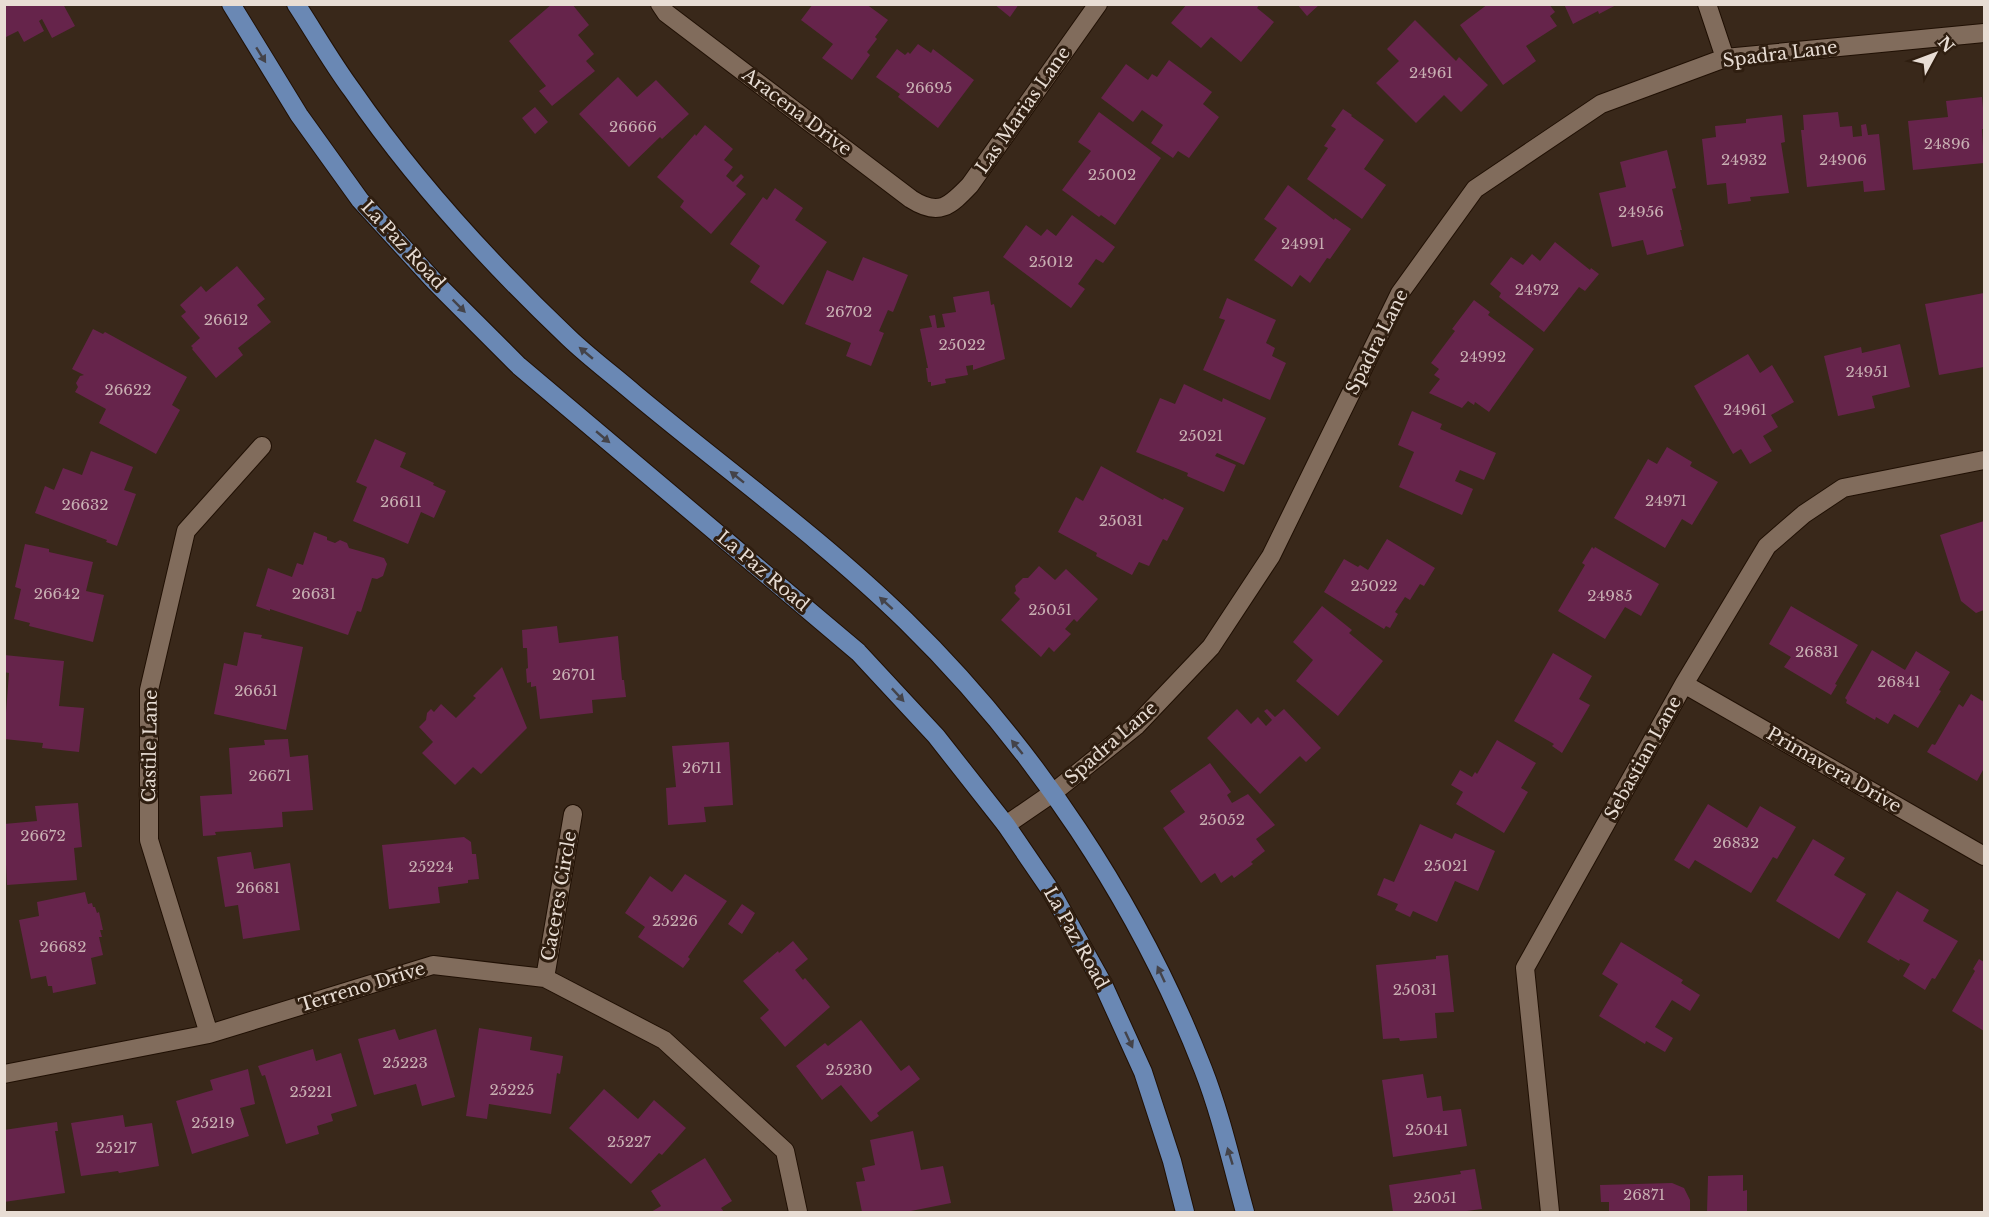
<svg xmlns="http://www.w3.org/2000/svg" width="1989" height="1217" font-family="'Libre Baskerville',serif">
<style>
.building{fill:#66244b}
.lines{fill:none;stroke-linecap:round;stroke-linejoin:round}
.minor-casing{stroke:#201004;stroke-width:20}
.major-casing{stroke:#201004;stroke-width:20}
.minor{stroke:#816c5c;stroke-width:18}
.major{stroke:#6a88b4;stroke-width:18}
.oneway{fill:#444349}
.labels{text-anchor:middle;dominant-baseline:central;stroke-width:6;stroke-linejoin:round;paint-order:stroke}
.number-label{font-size:15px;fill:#c8afb2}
.street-label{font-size:18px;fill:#e8ddd4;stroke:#2f1e10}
</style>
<rect width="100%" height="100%" fill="#39281a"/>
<!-- building -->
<path class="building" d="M4,4H63L75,26L52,38L42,19L39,21L44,31L24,42L18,31L4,38Z
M552,4L555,6L558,4H572L589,25L578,35L594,54L586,61L595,71L552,106L539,91L546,86L509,41Z
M813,4H866L888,20L875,37L877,39L867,52L870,55L852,80L822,58L833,44L801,20Z
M994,4H1019L1010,17Z
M1187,4H1260L1257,8L1274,22L1241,62L1211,37L1201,48L1171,23Z
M1297,4H1320L1307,16Z
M1488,4H1549L1555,12L1550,16L1557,26L1526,46L1536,61L1503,85L1460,25Z
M1564,4H1618L1599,14L1598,11L1573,24Z
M1415,20L1456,61L1459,57L1488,85L1461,112L1444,95L1416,123L1376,83L1399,61L1387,49Z
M918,44L931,53L933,49L974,80L938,128L898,97L900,94L876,77L897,49L905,55L908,52L910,54Z
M1169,60L1212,92L1203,104L1219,117L1189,158L1178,151L1173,158L1151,143L1163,125L1142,110L1133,122L1101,98L1126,64L1148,80L1152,74L1157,77Z
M618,77L637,97L656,80L689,114L662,139L660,137L629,167L579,114Z
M1982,97L1984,118V129H1982L1984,163L1913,170L1908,121L1948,117L1946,101Z
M535,107L548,122L535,134L522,118Z
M1343,109L1352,115L1351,116L1384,140L1364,169L1386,185L1362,219L1307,179L1328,148L1324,146L1336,129L1331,126Z
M1099,112L1161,158L1115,225L1101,215L1099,217L1062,190L1091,151L1078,142Z
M1838,112L1840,127L1852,126L1853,137L1862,136L1861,125L1866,124L1868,135L1879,134L1885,190L1864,192L1863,181L1807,187L1801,130H1804L1803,115Z
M1782,115L1785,142L1781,143L1789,193L1750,197L1751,201L1728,204L1726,183L1707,185L1702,139L1716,137L1715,126L1746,123V119Z
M705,125L733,149L724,160L733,167L726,176L733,182L741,174L744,177L736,186L746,194L711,234L680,207L684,201L657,177L695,134L696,136Z
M1667,150L1676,188L1672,189L1682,230H1680L1684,246L1647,255L1643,240L1612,247L1599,193L1626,187L1620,162Z
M1288,185L1334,220L1335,218L1351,229L1330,259L1327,258L1310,283L1300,275L1292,287L1254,260L1277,228L1264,219Z
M775,188L803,208L795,220L827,242L783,305L750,282L760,266L730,244L763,197L767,200Z
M1072,215L1115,247L1103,263L1096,259L1078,284L1085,289L1071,308L1003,257L1026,225L1041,236L1047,229L1056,236Z
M1555,242L1590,270L1591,268L1599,274L1585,291L1579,287L1544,332L1499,297L1501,293L1490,284L1511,257L1523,265L1532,254L1540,261Z
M863,257L908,275L893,312L888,310L879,331L884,333L871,366L846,356L851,343L805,324L827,270L853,281Z
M237,266L265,299L257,305L271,322L238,348L243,355L216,378L192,349L193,348L191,346L200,338L181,316L186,312L180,305L201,286L206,292Z
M989,291L991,305L994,304L1005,359L973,370V365L966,366L968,375L945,379L946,383L931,386V382H928L926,368H928L920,329L932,327L929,316L935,315L937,328L945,327L942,314L956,312L953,297Z
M1984,293V367L1939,375L1925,304Z
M1227,298L1276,320L1266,343L1275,348L1272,356L1286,363L1270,400L1203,370L1225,320L1219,318Z
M1474,300L1490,312L1488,315L1534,349L1489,412L1475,402L1474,405L1468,401L1462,408L1429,393L1440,379L1434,375L1439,369L1431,363L1455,331L1452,329Z
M93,329L103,334L105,332L187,377L172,405L180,410L156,454L99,423L106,409L75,392L78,387L76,383L80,376L84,375L72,369Z
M1900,344L1910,387L1872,396L1875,408L1838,416L1824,356L1861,347L1862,353Z
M1748,354L1760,373L1772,365L1794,402L1771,415L1778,427L1763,436L1772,451L1750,464L1741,449L1733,454L1694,386Z
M1184,384L1222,402L1223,398L1266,418L1244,465L1217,453L1215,456L1236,465L1224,492L1187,476L1188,473L1136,452L1160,398L1175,404Z
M1412,411L1442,424L1440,429L1496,453L1484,480L1460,470L1455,481L1473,489L1462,515L1399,487L1414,452L1398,445Z
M375,439L406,453L400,467L434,483L433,485L446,491L434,518L421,512L408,544L353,521L367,487L356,482Z
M1667,447L1692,462L1690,466L1718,482L1692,525L1682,519L1665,548L1614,518L1648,459L1657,464Z
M91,451L133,467L124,490L136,494L117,546L106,542L107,540L35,513L45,486L54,490L63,468L82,475Z
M1101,466L1163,500L1164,498L1184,508L1167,541L1163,539L1149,566L1139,562L1132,575L1096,556L1097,553L1058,532L1076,497L1083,501Z
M1984,521V610L1976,613L1961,601L1940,535Z
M314,532L327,537V540L335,543L340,540L347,543L349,548L384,558L387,564L383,576L377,579L372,578L361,612L357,611L348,635L270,609V611L256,606L268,568L292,577L297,563L303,565Z
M1387,539L1435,568L1424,586L1420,584L1410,600L1405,597L1395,612L1398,614L1390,628L1386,626L1384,629L1324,592L1344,559L1358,567L1360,565L1368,570Z
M25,544L49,549V552L93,562L86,591L104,595L93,642L29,626L30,623L14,619L21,589L15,587Z
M1592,547L1594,549L1595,547L1659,584L1641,616L1625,607L1605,639L1558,611L1585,565L1582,563Z
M1039,566L1055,580L1066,569L1098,599L1077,622L1074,619L1065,629L1071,634L1054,652L1049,647L1041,657L1001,620L1020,599L1014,593L1016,591L1015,586L1023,578H1028Z
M1322,606L1352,630L1349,633L1383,661L1338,716L1296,681L1313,660L1293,642Z
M1791,606L1858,645L1835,684L1837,685L1831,695L1784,667L1791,657L1769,644Z
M557,626L559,643L618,636L622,680H624L626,697L592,700L593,713L540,719L536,686L531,687V682L527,683L526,669L528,668L527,648H523L522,630Z
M244,632L262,635L261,638L303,647L286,730L214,714L224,663L237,666Z
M1872,650L1905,670L1916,651L1950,672L1939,690L1941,691L1918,728L1894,714L1888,724L1876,717L1875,720L1846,703L1847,700L1845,698Z
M1553,653L1592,676L1579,699L1590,705L1562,753L1552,746L1554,744L1514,721Z
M4,655L64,661L59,706L84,708L79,752L42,748L43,743L4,739L9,673L4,672Z
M502,667L527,728L481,774L473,767L455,785L422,753L433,742L419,727L426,720L427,713L431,709L434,712L441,704L456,718L476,698L473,696Z
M1971,694L1984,702V771L1983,770L1977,781L1927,752L1932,744L1935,745L1959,704L1963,707Z
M1237,709L1251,724L1258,717L1266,726L1272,720L1264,711L1267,709L1275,717L1284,709L1321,748L1306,762L1300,756L1260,794L1207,738Z
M288,739L290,757L308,755L313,810L282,812L283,827L215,832L216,835L203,836L200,796L232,794L229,748L265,745L264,740Z
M1497,740L1536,763L1521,788L1528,792L1504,833L1456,804L1463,792L1451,785L1460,770L1472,777L1475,772L1477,774Z
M729,742L733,805L704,807L706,822L668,825L666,788L676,787L672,746Z
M1210,763L1231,792L1227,795L1232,803L1248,794L1275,825L1256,839L1265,851L1251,862L1253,864L1234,878L1232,875L1221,883L1215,873L1201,883L1163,828L1185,812L1170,791Z
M78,803L82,847L74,848L77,880L7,885L4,824L37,821L35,806Z
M1708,804L1747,828L1760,806L1796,827L1777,859L1773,857L1751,893L1695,860L1689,869L1674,860Z
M1420,824L1452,839L1455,833L1495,851L1478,891L1455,881L1437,922L1413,911L1410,917L1395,910L1398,904L1377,895L1384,878L1394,882Z
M464,837L471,842L472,854H476L479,879L468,880V883L438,887L440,903L389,909L382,845Z
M1813,839L1845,858L1834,875L1866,894L1839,939L1776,901Z
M251,852L254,869L290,863L300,930L243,939L238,905L225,907L217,857Z
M685,874L727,901L688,957L690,959L683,968L638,937L645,927L625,913L650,876L672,892Z
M1897,891L1929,910L1923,921L1958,941L1935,979L1932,978L1925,990L1903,976L1910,964L1900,959L1899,961L1867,942Z
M85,892L88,904L92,903L93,907H95L97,913L99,912L103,930H100L102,937H99L103,955L91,958L96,984L53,993L52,986H48L46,976L31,979L19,920L39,916L37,902Z
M742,904L755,913L742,934L728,924Z
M793,941L808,959L795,970L803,980L805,978L830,1007L785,1047L760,1018L769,1010L743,981L778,951L779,953Z
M1621,942L1683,980L1681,983L1700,995L1690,1011L1672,1000L1655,1027L1673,1038L1665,1052L1646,1041L1645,1044L1599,1016L1618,984L1602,974Z
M1448,955L1454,1012L1435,1013L1437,1038L1400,1041L1399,1038L1383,1039L1376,965L1436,959V956Z
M1979,959L1984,962V1031L1952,1011L1975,971L1973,969Z
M861,1020L901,1071L909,1065L920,1079L877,1113L879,1116L871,1122L841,1085L822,1100L796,1066L825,1043L828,1046Z
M479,1028L532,1037L530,1050L563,1056L560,1074L557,1073L551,1114L489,1104L487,1119L466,1116Z
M395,1029L399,1040L436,1029L455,1097L422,1106L416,1084L374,1095L358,1039Z
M313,1049L316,1061L341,1053L357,1106L331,1114L333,1121L317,1126L319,1134L286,1144L265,1075L262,1076L258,1066Z
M248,1069L255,1104L240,1108L249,1136L192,1154L176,1101L213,1090L210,1080Z
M1423,1074L1427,1098L1441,1096L1443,1111L1461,1109L1467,1146L1393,1157L1382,1080Z
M604,1089L638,1119L654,1100L686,1128L662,1155L659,1153L631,1184L569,1128Z
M123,1115L125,1127L152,1123L159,1166L119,1173L118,1171L81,1176L71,1123Z
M57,1122L58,1131H55L65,1193L4,1202V1130Z
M913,1131L921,1170L943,1166L951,1203L906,1212H862L856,1182L865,1181L862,1168L875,1165L870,1140Z
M705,1158L732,1201L721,1208L724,1212H651L661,1206L651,1191Z
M1475,1169L1482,1209L1459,1212H1393L1389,1185L1461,1174L1460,1171Z
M1743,1175V1191L1747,1190V1212H1707L1708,1176Z
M1672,1183L1684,1188L1690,1200V1212H1609V1202H1601L1600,1185Z"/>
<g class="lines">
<defs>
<path id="minor" d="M660,4L666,13L911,199C939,217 950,206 970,185L1098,4
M1707,4L1725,58
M1684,684L1984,856
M1006,825L1054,792L1136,726L1211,647L1271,556L1400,293L1475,189L1601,104L1725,58L1984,33
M545,978L573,814
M209,1034L149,840V690L186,531L262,446
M4,1074L209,1034L433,965L545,978L664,1040L785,1151L798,1212
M1550,1212L1525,968L1684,684L1767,546L1804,514L1843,488L1984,460"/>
<path id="major" d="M231,4L299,115L360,200L435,282L519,366L858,652L936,736L1006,825L1051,891L1103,984L1143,1072L1172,1161L1185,1212
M296,4C315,33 332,63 352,90C414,180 490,263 569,338C590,358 613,375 635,394C725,469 822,539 906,621C1033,745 1139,904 1203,1069C1221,1115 1232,1165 1245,1212"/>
</defs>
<!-- minor casing -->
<use href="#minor" class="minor-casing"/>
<!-- major casing -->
<use href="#major" class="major-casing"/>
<!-- minor -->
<use href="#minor" class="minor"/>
<!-- major -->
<use href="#major" class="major"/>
</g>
<!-- one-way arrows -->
<defs><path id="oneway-solid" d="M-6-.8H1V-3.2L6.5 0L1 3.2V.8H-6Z" transform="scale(1.5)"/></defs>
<g class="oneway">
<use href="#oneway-solid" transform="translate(261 55) rotate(58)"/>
<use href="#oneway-solid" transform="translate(459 306) rotate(45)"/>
<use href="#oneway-solid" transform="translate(586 353) rotate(-140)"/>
<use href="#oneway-solid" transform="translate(603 437) rotate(40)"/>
<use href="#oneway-solid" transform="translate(737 477) rotate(-141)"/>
<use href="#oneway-solid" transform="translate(886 603) rotate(-138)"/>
<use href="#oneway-solid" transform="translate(898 695) rotate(47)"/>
<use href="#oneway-solid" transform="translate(1017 747) rotate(-129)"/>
<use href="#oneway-solid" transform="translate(1161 974) rotate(-115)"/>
<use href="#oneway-solid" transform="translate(1129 1040) rotate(65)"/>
<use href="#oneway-solid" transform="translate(1230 1156) rotate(-107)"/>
</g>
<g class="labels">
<!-- number labels -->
<g class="number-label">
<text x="1431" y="72">24961</text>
<text x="929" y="87">26695</text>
<text x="633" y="126">26666</text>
<text x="1947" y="143">24896</text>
<text x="1744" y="159">24932</text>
<text x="1843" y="159">24906</text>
<text x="1112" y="174">25002</text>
<text x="1641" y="211">24956</text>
<text x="1303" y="243">24991</text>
<text x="1051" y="261">25012</text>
<text x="1537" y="289">24972</text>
<text x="849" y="311">26702</text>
<text x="226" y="319">26612</text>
<text x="962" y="344">25022</text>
<text x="1483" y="356">24992</text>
<text x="1867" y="371">24951</text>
<text x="128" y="389">26622</text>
<text x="1745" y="409">24961</text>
<text x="1201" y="435">25021</text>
<text x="1666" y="500">24971</text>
<text x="401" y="501">26611</text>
<text x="85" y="504">26632</text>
<text x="1121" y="520">25031</text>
<text x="1374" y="585">25022</text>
<text x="57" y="593">26642</text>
<text x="314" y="593">26631</text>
<text x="1610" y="595">24985</text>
<text x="1050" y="609">25051</text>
<text x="1817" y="651">26831</text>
<text x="574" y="674">26701</text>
<text x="1899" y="681">26841</text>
<text x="256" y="690">26651</text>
<text x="702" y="767">26711</text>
<text x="270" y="775">26671</text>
<text x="1222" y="819">25052</text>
<text x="43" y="835">26672</text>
<text x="1736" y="842">26832</text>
<text x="1446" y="865">25021</text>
<text x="431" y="866">25224</text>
<text x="258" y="887">26681</text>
<text x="675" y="920">25226</text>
<text x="63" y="946">26682</text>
<text x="1415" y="989">25031</text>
<text x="405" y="1062">25223</text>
<text x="849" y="1069">25230</text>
<text x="512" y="1089">25225</text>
<text x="311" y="1091">25221</text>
<text x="213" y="1122">25219</text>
<text x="1427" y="1129">25041</text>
<text x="629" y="1141">25227</text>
<text x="116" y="1147">25217</text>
<text x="1644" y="1194">26871</text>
<text x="1435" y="1197">25051</text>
</g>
<!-- street labels -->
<g class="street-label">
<text transform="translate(1780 54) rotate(-7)">Spadra Lane</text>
<text transform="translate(1023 110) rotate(-55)">Las Marias Lane</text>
<text transform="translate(797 112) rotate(37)">Aracena Drive</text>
<text transform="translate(403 245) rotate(47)">La Paz Road</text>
<text transform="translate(1377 342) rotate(-63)">Spadra Lane</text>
<text transform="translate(763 571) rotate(40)">La Paz Road</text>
<text transform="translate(1111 743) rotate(-41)">Spadra Lane</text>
<text transform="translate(150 746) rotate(-89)">Castile Lane</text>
<text transform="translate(1643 758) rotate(-61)">Sebastian Lane</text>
<text transform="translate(1834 770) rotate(30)">Primavera Drive</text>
<text transform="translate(559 896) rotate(-80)">Caceres Circle</text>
<text transform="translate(1076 938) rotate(61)">La Paz Road</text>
<text transform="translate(362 987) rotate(-17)">Terreno Drive</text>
</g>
</g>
<!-- border -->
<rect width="1989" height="1217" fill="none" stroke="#e8ddd4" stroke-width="12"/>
<!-- north arrow -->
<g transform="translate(1935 54) rotate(49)" stroke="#2f1e10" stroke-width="4.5" paint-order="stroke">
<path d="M0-4.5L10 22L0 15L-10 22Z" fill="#e8ddd4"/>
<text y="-9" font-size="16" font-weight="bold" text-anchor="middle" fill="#e8ddd4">N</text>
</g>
</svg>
